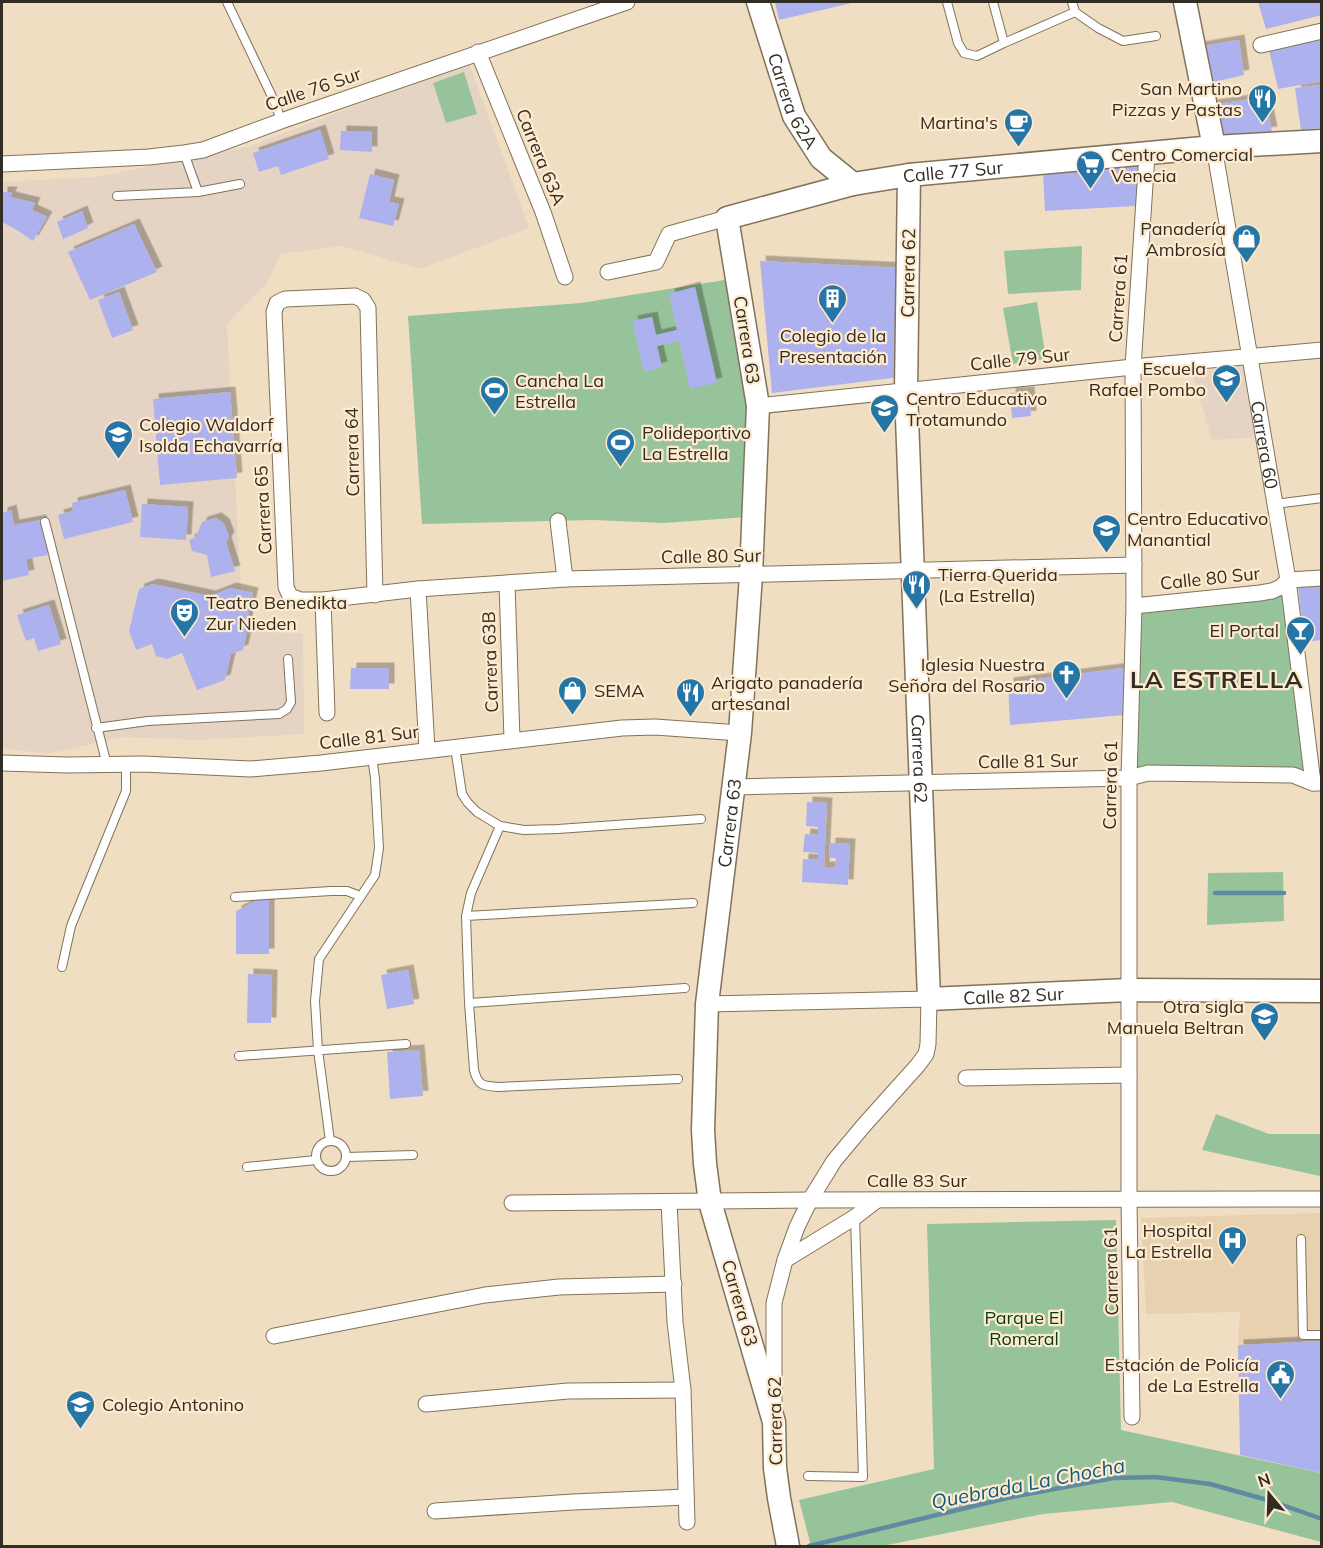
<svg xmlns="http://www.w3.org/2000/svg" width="1323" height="1548" font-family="Mulish,sans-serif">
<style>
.built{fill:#e7d1af}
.education{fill:#e5d4c3}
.green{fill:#97c39a}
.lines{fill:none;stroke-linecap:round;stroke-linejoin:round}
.stream{stroke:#6089a2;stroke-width:4.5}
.building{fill:#adb1ed;filter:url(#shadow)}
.lane-casing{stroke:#827259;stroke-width:10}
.street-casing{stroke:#827259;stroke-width:17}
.secondary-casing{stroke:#827259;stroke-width:25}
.lane{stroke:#fff;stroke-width:8}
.street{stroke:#fff;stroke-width:15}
.secondary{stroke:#fff;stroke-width:22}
.labels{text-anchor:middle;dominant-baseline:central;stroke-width:4.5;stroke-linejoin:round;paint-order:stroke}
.poi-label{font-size:18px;fill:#332c22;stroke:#feebcf;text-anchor:start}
.street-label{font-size:18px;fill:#332c22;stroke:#feebcf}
.park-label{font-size:18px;fill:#013e11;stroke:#feebcf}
.water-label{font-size:20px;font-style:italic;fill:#0d5a81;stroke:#feebcf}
.district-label{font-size:24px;font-weight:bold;letter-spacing:1.5px;fill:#332c22;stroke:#feebcf}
</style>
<defs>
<filter id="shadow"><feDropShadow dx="5.5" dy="-5.5" stdDeviation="0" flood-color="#0004"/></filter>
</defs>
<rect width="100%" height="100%" fill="#f0dec3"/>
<!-- built -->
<path class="built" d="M1321,1213V1341L1238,1345L1240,1312L1146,1314L1141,1218Z"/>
<!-- education -->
<path class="education" d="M469,63L529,228L420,269L342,246L281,254L267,283L227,324L241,595L243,604H251L255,631L303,634L304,734L195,740L123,737L47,754L2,748V182L95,177L247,147Z
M1246,365L1260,437L1212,440L1192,372Z"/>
<!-- green -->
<path class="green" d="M464,72L477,114L446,123L433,83Z
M1082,246L1081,290L1008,294L1004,251Z
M731,279L747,407V517L664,523L593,520L422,524L408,316L581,303Z
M1037,302L1046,359L1013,364L1003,308Z
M1281,587L1313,783L1129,778L1134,606Z
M1283,872L1284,921L1207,925L1208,873Z
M1216,1114L1269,1134H1321L1320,1176L1202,1150Z
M1116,1220L1121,1430L1321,1473V1542L1172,1502L1043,1514L882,1546H811L799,1500L934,1469L927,1224Z"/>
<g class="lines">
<!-- stream -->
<path class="stream" d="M1215,893H1284
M809,1546L1007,1498L1113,1478L1156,1477L1210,1484L1271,1501L1322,1519"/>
</g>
<!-- building -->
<path class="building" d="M775,2H856L779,20Z
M1258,2H1322V15L1266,29Z
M1322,38V81L1278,89L1269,50Z
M1239,40L1244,75L1206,84L1198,47Z
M1320,85L1322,96V128L1301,130L1295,88Z
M1265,97L1272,132L1219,138L1212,105Z
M320,130L329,159L281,175L278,166L259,172L253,153Z
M341,131L372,132V152L340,150Z
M1138,167L1136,206L1045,211L1043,174Z
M370,174L394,180L389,202L399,204L393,226L359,218Z
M2,192H12L10,197L35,203L32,210L47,217L33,241L17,230L2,222Z
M82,211L88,228L63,239L57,222Z
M134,224L157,272L90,300L68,252Z
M760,261L902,268L900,377L772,393Z
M695,287L717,383L690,389L679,341L657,346L662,367L644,372L632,321L652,317L656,335L677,330L669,294Z
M119,292L133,330L112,338L98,300Z
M230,392L237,478L160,485L153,399Z
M1029,392L1031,416L1012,418L1010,393Z
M125,490L133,522L64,539L58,515L73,511L72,503Z
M142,504L188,507L186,540L140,537Z
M11,510L14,525L41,520L48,555L26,559L29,575L2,581V513Z
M216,518L224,524L229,537L226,542L235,571L211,577L207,555L192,551L189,540L196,537L202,522Z
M153,584L210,596L231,588L253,593L247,621L248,626L243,650L231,654L225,680L197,690L182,653L167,659L156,656L152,644L136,650L129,631L139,589Z
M1322,586V640L1304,642L1298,587Z
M49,605L61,644L38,651L34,638L26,641L17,615Z
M351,668H389V689H350Z
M1124,668V715L1010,725L1008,683Z
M807,802L827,803L824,867H835L836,858H829L830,843L850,844L848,885L802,882L803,859L818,860V853L803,852L805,834L818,835V827L806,826Z
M269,895V954H236V911Z
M408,970L414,1004L387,1009L381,975Z
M248,974L272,975L271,1023H247Z
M419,1050L423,1096L390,1099L387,1052Z
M1322,1341V1473L1240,1455L1238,1345Z"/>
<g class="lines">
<defs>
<path id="lane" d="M227,2L276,105L281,121
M947,2L958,43L964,53L977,56L1004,43
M993,2L1004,43L1075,12
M1072,2L1075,12L1098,28L1123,41L1156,36
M198,192L240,184
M117,196L198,192L184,153
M1275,504L1322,498
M45,522L107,765
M96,728L148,721L279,714L287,709L291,702L288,659
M455,747L462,794L468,803L477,812L500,826L524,830L558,829L701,819
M500,826L471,893L466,916L469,1003L474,1070C478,1086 483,1086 499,1087L678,1079
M235,897L331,891H347L360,896
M466,916L693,903
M62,967L71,926L126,791V764
M469,1003L685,988
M239,1056L406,1044
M316 1156a15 15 0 1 1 30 0a15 15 0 1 1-30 0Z
M330,1141L318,1050L315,1001L319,959L375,875L379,848L375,778L372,757
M347,1157L413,1155
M247,1167L316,1160
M1301,1239L1303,1335H1322
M808,1476L863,1477L855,1217"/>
<g id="street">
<path d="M1261,45L1322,31"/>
<path d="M478,52L543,212L565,277"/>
<path id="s1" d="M1214,147L1288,580L1313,783"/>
<path d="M2,164L149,157L184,153L203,150L281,121L627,2"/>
<path d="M608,272L656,262L669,234L727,218"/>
<path d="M758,406L1133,367L1322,350"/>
<path d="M558,521L565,579"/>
<path d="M507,583L512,740"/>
<path d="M418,589L427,750"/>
<path d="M375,595L368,308L363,300L355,296L285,299L277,303L274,312L286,587L290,596L300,600H323L418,589L565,579L1134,565"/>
<path d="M323,600L327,713"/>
<path d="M1134,606L1260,593L1272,591L1281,587L1288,580L1322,578"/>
<path d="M2,763L67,765L143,764L250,769L321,763L622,728L655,727L740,733"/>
<path d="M734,787L1129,778L1148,773L1293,775L1313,783H1322"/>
<path d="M707,1004L929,999L928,1044L926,1054L918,1065L865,1124L834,1161L810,1200L797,1227L785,1260L774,1303V1402"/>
<path d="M966,1078L1129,1075"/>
<path d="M669,1202L675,1322L683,1390L687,1522"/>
<path d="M512,1203L810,1200L1322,1199"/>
<path d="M785,1260L855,1217L877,1200"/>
<path d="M274,1336L485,1295L559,1287L674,1284"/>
<path d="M426,1404L568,1391L683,1390"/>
<path d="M1132,1417L1129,1199V778L1134,606L1133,367L1147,154"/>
<path d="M435,1511L573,1502L686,1497"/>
</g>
<g id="secondary">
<path id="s2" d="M758,2L794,116L821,158L853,184"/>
<path d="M1185,2L1214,147"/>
<path id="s3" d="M909,175L906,391L929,999L1129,990L1322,991"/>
<path id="s4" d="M788,1546L779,1498L775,1468L774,1422L710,1202L705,1164L703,1130L707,1004L740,733L751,575L758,406L727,218L853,184L909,175L1214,147L1322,141"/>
</g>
</defs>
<!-- lane casing -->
<use href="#lane" class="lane-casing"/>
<!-- street casing -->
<use href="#street" class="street-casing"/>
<!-- secondary casing -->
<use href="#secondary" class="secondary-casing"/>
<!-- lane -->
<use href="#lane" class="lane"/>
<!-- street -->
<use href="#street" class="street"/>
<!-- secondary -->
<use href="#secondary" class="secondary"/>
</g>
<!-- icons -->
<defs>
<symbol id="restaurant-pin" viewBox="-11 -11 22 30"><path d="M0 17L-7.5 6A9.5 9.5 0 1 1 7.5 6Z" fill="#2575a6" stroke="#feebcf"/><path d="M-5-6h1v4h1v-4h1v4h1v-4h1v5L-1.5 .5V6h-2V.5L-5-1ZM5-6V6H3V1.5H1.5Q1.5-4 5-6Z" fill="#fff"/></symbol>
<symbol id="cafe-pin" viewBox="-11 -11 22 30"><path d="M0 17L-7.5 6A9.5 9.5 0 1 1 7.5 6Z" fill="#2575a6" stroke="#feebcf"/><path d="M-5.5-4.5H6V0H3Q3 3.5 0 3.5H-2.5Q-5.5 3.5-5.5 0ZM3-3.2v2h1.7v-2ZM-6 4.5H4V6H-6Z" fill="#fff"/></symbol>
<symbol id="supermarket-pin" viewBox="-11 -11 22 30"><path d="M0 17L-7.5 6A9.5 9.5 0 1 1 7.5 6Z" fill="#2575a6" stroke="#feebcf"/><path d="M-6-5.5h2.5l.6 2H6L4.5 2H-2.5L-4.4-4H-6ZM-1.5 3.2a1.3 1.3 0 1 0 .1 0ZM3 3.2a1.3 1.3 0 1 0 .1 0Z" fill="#fff"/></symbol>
<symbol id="shop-pin" viewBox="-11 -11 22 30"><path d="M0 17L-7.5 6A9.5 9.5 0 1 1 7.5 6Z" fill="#2575a6" stroke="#feebcf"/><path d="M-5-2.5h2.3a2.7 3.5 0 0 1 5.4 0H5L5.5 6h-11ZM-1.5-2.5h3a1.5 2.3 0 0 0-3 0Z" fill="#fff"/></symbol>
<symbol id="building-pin" viewBox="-11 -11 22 30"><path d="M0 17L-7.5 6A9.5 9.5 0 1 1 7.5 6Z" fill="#2575a6" stroke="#feebcf"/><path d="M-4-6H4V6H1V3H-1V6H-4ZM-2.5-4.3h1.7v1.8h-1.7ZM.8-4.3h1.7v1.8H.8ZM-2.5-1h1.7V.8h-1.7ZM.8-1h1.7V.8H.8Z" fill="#fff"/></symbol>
<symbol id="school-pin" viewBox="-11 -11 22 30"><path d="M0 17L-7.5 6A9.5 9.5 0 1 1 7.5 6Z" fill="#2575a6" stroke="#feebcf"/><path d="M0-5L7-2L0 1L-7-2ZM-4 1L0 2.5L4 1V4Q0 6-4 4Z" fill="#fff"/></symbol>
<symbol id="stadium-pin" viewBox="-11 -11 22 30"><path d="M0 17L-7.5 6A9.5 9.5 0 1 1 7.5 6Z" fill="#2575a6" stroke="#feebcf"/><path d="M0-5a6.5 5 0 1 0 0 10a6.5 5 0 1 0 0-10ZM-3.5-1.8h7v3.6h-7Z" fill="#fff"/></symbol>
<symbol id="theatre-pin" viewBox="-11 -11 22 30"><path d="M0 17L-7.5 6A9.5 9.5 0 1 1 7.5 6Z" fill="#2575a6" stroke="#feebcf"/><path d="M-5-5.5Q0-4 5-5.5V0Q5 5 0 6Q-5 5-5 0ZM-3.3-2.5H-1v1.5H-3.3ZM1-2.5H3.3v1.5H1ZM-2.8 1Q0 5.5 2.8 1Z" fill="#fff"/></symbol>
<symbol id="bar-pin" viewBox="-11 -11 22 30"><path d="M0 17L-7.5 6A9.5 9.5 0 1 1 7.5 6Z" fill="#2575a6" stroke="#feebcf"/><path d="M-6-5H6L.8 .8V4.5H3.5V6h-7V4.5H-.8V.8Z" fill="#fff"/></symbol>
<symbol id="church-pin" viewBox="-11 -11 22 30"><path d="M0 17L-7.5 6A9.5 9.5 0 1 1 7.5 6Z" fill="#2575a6" stroke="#feebcf"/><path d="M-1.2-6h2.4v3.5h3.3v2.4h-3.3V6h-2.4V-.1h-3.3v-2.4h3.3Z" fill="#fff"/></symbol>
<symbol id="hospital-pin" viewBox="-11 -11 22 30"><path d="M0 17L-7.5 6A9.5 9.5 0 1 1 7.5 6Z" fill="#2575a6" stroke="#feebcf"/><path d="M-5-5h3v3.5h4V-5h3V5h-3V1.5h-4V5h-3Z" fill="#fff"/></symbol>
<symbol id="civic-pin" viewBox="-11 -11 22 30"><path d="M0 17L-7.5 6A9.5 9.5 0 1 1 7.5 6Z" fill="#2575a6" stroke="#feebcf"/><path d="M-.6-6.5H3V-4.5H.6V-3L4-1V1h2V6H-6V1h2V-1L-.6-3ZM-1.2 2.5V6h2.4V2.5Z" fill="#fff"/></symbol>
</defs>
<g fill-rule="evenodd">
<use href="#restaurant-pin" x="1246" y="82" width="33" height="45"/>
<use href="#cafe-pin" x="1002" y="106" width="33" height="45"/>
<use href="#supermarket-pin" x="1074" y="148" width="33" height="45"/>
<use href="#shop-pin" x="1230" y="222" width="33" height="45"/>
<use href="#building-pin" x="816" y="282" width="33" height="45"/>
<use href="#school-pin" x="1210" y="362" width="33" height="45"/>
<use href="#stadium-pin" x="478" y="374" width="33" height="45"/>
<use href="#school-pin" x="868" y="392" width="33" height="45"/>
<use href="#school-pin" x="102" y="418" width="33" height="45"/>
<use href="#stadium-pin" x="604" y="426" width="33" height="45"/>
<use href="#school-pin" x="1090" y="512" width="33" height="45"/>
<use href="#restaurant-pin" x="900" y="568" width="33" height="45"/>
<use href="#theatre-pin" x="168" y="596" width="33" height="45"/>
<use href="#bar-pin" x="1284" y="614" width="33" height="45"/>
<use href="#church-pin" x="1050" y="658" width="33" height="45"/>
<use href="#shop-pin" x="556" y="674" width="33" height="45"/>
<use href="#restaurant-pin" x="674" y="676" width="33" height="45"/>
<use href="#school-pin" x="1248" y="1000" width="33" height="45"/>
<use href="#hospital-pin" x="1216" y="1224" width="33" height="45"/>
<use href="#civic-pin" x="1264" y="1358" width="33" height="45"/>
<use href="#school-pin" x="64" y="1388" width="33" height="45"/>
</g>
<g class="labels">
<!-- poi labels -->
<g class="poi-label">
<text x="1242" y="88" text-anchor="end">San Martino<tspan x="1242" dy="21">Pizzas y Pastas</tspan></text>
<text x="998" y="122" text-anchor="end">Martina's</text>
<text x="1111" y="154">Centro Comercial<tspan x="1111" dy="21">Venecia</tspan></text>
<text x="1226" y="228" text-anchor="end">Panadería<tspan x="1226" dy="21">Ambrosía</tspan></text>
<text x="833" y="335" text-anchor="middle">Colegio de la<tspan x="833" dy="21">Presentación</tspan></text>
<text x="1206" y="368" text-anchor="end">Escuela<tspan x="1206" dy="21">Rafael Pombo</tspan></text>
<text x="515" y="380">Cancha La<tspan x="515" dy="21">Estrella</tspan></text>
<text x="906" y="398">Centro Educativo<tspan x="906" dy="21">Trotamundo</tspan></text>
<text x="139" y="424">Colegio Waldorf<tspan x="139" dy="21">Isolda Echavarría</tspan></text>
<text x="642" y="432">Polideportivo<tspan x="642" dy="21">La Estrella</tspan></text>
<text x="1127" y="518">Centro Educativo<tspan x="1127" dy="21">Manantial</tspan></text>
<text x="938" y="574">Tierra Querida<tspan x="938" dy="21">(La Estrella)</tspan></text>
<text x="206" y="602">Teatro Benedikta<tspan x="206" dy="21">Zur Nieden</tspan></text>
<text x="1279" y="630" text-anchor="end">El Portal</text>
<text x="1045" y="664" text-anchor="end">Iglesia Nuestra<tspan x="1045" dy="21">Señora del Rosario</tspan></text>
<text x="711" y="682">Arigato panadería<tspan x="711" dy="21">artesanal</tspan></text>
<text x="594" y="690">SEMA</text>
<text x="1244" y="1006" text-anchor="end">Otra sigla<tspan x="1244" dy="21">Manuela Beltran</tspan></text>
<text x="1212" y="1230" text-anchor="end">Hospital<tspan x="1212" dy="21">La Estrella</tspan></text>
<text x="1259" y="1364" text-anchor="end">Estación de Policía<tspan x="1259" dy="21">de La Estrella</tspan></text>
<text x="102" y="1404">Colegio Antonino</text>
</g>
<!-- street labels -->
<g class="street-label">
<text transform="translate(313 89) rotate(-19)">Calle 76 Sur</text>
<text stroke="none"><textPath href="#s2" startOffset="105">Carrera 62A</textPath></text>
<text transform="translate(541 157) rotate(68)">Carrera 63A</text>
<text stroke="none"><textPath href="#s4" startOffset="1575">Calle 77 Sur</textPath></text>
<text transform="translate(908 273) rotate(-89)">Carrera 62</text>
<text transform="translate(1118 298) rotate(-86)">Carrera 61</text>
<text transform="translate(747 340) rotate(81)">Carrera 63</text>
<text transform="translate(1020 359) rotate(-6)">Calle 79 Sur</text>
<text stroke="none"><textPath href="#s1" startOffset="302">Carrera 60</textPath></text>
<text transform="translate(352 452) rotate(-91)">Carrera 64</text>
<text transform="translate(263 510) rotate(-93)">Carrera 65</text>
<text transform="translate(711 556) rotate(-1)">Calle 80 Sur</text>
<text transform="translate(1210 578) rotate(-6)">Calle 80 Sur</text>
<text transform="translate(490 662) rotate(-92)">Carrera 63B</text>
<text transform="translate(369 737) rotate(-7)">Calle 81 Sur</text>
<text stroke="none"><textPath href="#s3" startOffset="584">Carrera 62</textPath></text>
<text transform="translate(1028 761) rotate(-1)">Calle 81 Sur</text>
<text transform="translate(1110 785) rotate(-89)">Carrera 61</text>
<text stroke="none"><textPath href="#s4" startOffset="735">Carrera 63</textPath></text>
<text stroke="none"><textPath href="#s3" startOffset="909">Calle 82 Sur</textPath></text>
<text x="917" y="1180">Calle 83 Sur</text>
<text transform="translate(1111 1271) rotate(-91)">Carrera 61</text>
<text transform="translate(740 1303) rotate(74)">Carrera 63</text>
<text transform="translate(775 1421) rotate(-91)">Carrera 62</text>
</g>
<!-- park labels -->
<g class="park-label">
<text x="1024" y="1317">Parque El<tspan x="1024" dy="21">Romeral</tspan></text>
</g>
<!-- water labels -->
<g class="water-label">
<text transform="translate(1028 1483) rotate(-11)">Quebrada La Chocha</text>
</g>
<!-- district labels -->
<g class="district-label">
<text x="1217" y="679">LA ESTRELLA</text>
</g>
</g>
<!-- border -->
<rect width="1323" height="1548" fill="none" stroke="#332c22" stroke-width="6"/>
<!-- north arrow -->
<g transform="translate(1269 1494) rotate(341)" stroke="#feebcf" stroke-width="4.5" paint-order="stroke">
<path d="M0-4.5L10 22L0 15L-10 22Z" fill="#332c22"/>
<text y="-9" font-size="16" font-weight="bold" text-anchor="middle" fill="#332c22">N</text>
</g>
</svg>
